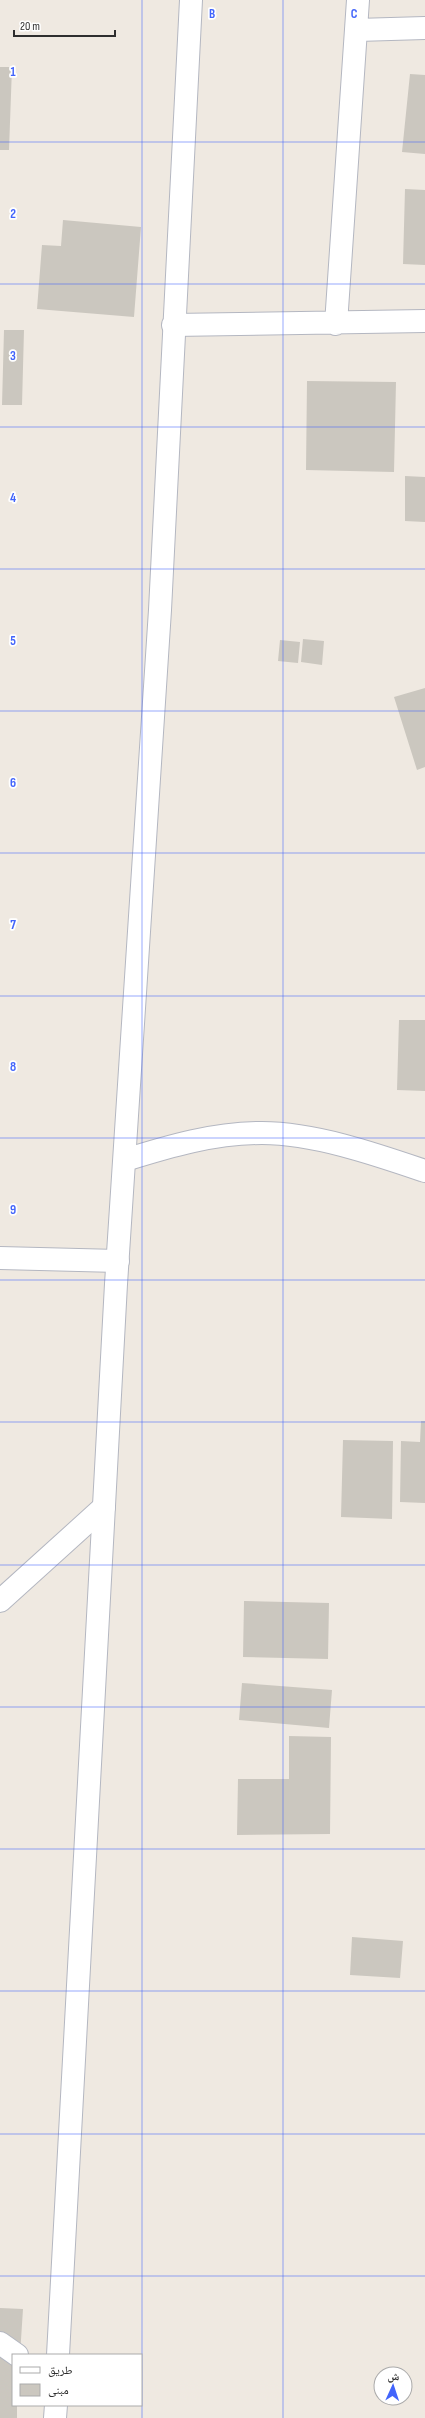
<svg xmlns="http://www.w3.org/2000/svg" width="425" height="2418" font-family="'Sofia Sans Condensed','Noto Naskh Arabic',sans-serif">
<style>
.building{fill:#cbc7bf}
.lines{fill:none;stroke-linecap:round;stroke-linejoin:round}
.minor-casing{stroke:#b4b7c1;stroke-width:24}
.tertiary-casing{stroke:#b4b7c1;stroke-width:24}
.minor{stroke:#fff;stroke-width:22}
.tertiary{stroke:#fff;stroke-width:22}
.grid{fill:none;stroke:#4264fb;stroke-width:1;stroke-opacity:0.55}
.grid-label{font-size:13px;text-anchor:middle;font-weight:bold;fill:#4264fb;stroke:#fff;stroke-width:3.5;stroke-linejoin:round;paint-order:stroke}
</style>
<rect width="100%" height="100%" fill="#efe9e1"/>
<!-- building -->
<path class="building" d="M0,67H12L9,150H0Z
M410,74L425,75V154L402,152Z
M405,189L425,190V265L403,264Z
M63,220L141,227L134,317L37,309L42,245L61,246Z
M4,330H24L22,405H2Z
M307,381L396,382L394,472L306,470Z
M405,476L425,477V522L405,521Z
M303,639L324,641L322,665L301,662Z
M280,640L300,642L298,663L278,661Z
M425,688V767L417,770L394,697Z
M399,1020H425V1091L397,1090Z
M421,1421H425V1503L400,1502L401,1441L420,1442Z
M343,1440L393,1441L392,1519L341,1517Z
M244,1601L329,1603L328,1659L243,1657Z
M242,1683L332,1690L329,1728L239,1720Z
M289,1736L331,1737L330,1834L237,1835L238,1779H289Z
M352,1937L403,1941L400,1978L350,1975Z
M0,2308L23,2309L20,2355H13V2405H17V2418H0Z"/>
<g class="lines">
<defs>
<path id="minor" d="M357,30L425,28
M336,324L358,0
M173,325L425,321
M125,1160C170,1146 214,1133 262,1133C314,1133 375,1154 425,1171
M0,1258L118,1261
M0,1601L104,1507
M0,2343L17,2355"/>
<path id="tertiary" d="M58,2355L116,1284L160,610L191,0
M55,2418L56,2405"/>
</defs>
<!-- minor casing -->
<use href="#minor" class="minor-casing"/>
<!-- tertiary casing -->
<use href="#tertiary" class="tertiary-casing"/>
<!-- minor -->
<use href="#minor" class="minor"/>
<!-- tertiary -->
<use href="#tertiary" class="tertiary"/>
</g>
<!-- grid -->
<path class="grid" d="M142,0V2418M283,0V2418M0,142H425M0,284H425M0,427H425M0,569H425M0,711H425M0,853H425M0,996H425M0,1138H425M0,1280H425M0,1422H425M0,1565H425M0,1707H425M0,1849H425M0,1991H425M0,2134H425M0,2276H425"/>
<g class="grid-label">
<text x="212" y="18">B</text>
<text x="354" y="18">C</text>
<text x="13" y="76">1</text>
<text x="13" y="218">2</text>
<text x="13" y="360">3</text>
<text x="13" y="502">4</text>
<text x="13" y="645">5</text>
<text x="13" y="787">6</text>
<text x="13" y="929">7</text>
<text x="13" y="1071">8</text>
<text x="13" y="1214">9</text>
</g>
<!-- legend -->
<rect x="12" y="2354" width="130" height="52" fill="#ffffff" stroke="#ababab"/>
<rect x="20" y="2367" width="20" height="6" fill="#ffffff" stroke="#ababab"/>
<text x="48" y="2374" font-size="12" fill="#2e2e2e">طريق</text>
<rect x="20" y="2384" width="20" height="12" fill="#cbc7bf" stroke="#ababab"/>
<text x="48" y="2394" font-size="12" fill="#2e2e2e">مبنى</text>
<!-- north arrow -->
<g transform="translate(393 2386) rotate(3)"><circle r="19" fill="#ffffff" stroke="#ababab"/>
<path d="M0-3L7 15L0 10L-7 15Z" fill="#4264fb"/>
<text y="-6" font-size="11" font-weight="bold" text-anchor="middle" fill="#2e2e2e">ش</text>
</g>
<!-- scale -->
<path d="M14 30v6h101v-6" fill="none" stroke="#2e2e2e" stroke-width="2"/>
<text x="20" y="30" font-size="12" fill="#2e2e2e" stroke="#ffffff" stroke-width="3" paint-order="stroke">20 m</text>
</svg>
